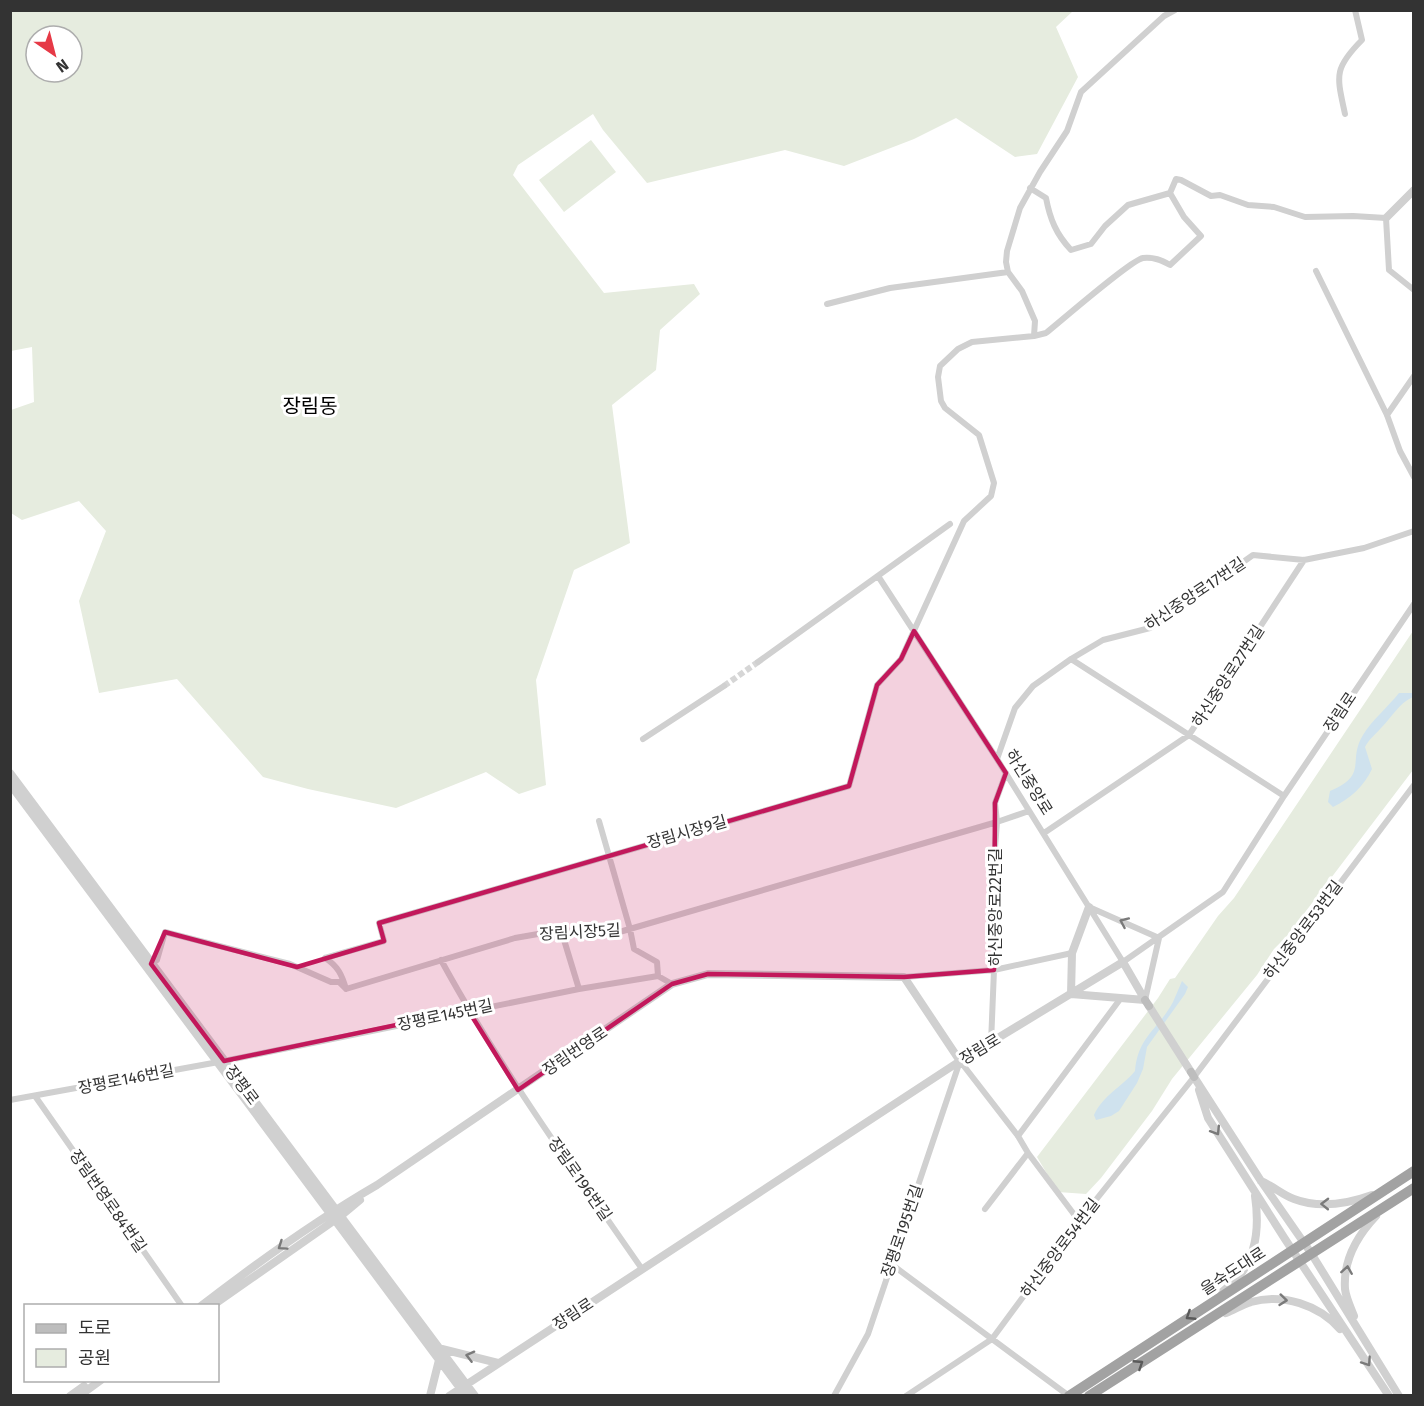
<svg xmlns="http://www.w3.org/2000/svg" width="1424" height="1406" font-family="'Fira Sans','Noto Sans KR',sans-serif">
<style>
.green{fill:#e6ecdf;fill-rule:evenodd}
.water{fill:#cfe2ee}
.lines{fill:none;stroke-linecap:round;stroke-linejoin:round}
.minor-tunnel{stroke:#d6d6d6;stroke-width:6;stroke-dasharray:6 3;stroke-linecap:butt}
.minor{stroke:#d0d0d0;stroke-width:6}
.tertiary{stroke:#d0d0d0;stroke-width:8}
.secondary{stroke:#bdbdbd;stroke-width:8}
.trunk{stroke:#a2a2a2;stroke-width:10}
.oneway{stroke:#7a7a7a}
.oneway2{stroke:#5a5a5a}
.marked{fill:#c2185b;fill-opacity:0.2;stroke:#c2185b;stroke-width:4.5;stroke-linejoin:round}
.labels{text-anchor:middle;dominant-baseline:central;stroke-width:6;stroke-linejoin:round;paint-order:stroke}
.street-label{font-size:16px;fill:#333;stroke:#fff}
.quarter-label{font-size:20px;fill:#000;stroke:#fff}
</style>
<rect width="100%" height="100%" fill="#fff"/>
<!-- green -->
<path class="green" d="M11,10L1073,11L1056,27L1078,77L1037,154L1015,157L956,118L914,139L844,166L785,150L647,183L603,130L593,114L518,165L513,175L604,293L694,284L700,294L660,330L656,370L612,405L630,543L574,570L536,680L546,785L519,794L486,772L396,808L308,789L263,777L177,679L99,693L79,601L106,531L79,501L22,520L11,513V410L34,402L32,347L11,351ZM36,36H72V72H36Z
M591,140L616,172L564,212L539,180Z
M1413,631V770L1287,936L1274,949L1257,975L1172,1079L1152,1111L1101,1178L1086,1194L1058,1192L1037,1157L1158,998L1170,979L1175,978L1218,916L1234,898Z"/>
<!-- water -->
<path class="water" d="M1399,693H1413V697C1398,704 1393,716 1381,728C1375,735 1369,739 1365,747L1372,769C1364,786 1350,799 1333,807L1328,802L1330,791C1369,775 1347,761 1363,735C1372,720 1388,707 1399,693Z
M1182,981L1188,987L1185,994L1147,1047L1143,1069L1137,1083L1119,1111L1111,1116L1096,1120L1094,1115C1103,1095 1122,1087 1135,1071C1138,1036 1158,1030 1173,1002C1176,995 1179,988 1182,981Z"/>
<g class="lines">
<!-- minor-tunnel -->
<path class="minor-tunnel" d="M724,686L758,662"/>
<!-- minor -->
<path class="minor" d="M1345,114C1337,76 1333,69 1362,40L1355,10
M1030,188L1046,198C1050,219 1056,234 1071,250L1091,244L1105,226L1128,205L1170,193
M1316,271L1387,415L1400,451L1414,477
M827,304L890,288L1008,272
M1034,336L1046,333C1061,321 1131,260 1143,258C1154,257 1161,260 1170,265L1201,236L1184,217L1170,193L1176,179L1181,180L1211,196L1220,195L1248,205L1274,207L1305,217L1353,216L1386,218L1389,270L1414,290
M1387,415L1414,376
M878,576L997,759L1123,962L1223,892L1284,796L1414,604
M1071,659L1284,796
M758,662L950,524
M643,739L724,686
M997,759L1015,708L1033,686L1071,659L1103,640L1150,628L1253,555L1304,560L1364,548L1414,531
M599,821L630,929L634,949L657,962L658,976
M1044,833L1189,735L1304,560
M1089,907L1159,938L1145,1000
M561,930L579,989
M325,958L384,941L379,923L849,786L877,685L901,659L964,521L991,496L994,483L979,435L945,408L941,401L938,377L940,366L958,349L972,342L1034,336L1035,321L1022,291L1008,272L1006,262L1007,251L1020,208L1040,172L1067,131L1081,92L1164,16L1175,10
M325,958C338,966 342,975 346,989
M441,960C500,1068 572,1168 642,1269
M151,964L157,960L165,932L290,964L331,982H339L346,989L515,938L561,930L616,933L997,822L1029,811
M904,977L994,970L1072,953
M991,1043L994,970L995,848L997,822L995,803L1006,773
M960,1061L1018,1136L1028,1153
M35,1096L182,1306
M10,1100L224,1061L579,989L658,976L672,984
M1018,1136L1121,998
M985,1209L1028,1153L1079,1221
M891,1264L1069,1396
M834,1396L868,1334L960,1061
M906,1396L992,1339L1079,1221L1194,1077L1414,785"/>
<!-- tertiary -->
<path class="tertiary" d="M1386,218L1414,190
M10,773L475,1396
M10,784L466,1396
M1089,907L1072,953L1071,994L1145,1000
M1149,1006L1191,1072
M1194,1077L1261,1181L1311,1253L1399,1396
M1199,1090L1208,1118L1285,1239L1389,1396
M1261,1181C1273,1186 1283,1195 1294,1199C1320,1209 1347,1204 1372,1195
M1222,1292C1228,1287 1235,1281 1240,1275C1258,1252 1259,1223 1255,1196
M201,1306C258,1262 315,1221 377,1185L672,984L708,974L904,977L960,1061
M212,1306L342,1215L360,1200
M1226,1313C1234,1310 1243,1304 1251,1302C1283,1293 1319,1305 1340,1329
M1354,1316C1351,1308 1346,1298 1345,1289C1343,1260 1357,1236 1376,1216
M442,1349L498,1363
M70,1396L84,1386
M79,1396L101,1380
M430,1396L439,1360
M449,1396L960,1061L1123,962L1145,1000"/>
<!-- secondary -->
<path class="secondary" d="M1145,1000L1149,1006
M1191,1072L1194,1077"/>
<!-- trunk -->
<path class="trunk" d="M1069,1396L1414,1171
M1089,1396L1414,1188"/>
</g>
<!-- one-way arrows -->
<defs><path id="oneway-chevron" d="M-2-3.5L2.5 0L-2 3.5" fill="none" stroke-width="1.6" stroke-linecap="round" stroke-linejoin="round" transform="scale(1.5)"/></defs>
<g class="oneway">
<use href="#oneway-chevron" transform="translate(1124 922) rotate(-156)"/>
<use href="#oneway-chevron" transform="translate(1216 1131) rotate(58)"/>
<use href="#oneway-chevron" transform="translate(1325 1204) rotate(-179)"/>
<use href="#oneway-chevron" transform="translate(282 1246) rotate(146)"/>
<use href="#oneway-chevron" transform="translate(1347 1270) rotate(-81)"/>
<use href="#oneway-chevron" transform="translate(1283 1300) rotate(6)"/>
<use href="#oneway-chevron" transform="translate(470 1356) rotate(-166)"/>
<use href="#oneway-chevron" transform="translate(1367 1362) rotate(56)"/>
</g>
<g class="oneway2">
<use href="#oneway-chevron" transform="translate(1190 1316) rotate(147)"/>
<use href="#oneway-chevron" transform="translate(1139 1364) rotate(-33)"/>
</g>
<!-- marked area -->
<path class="marked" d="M914,631L1006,773L995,803L994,970L904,977L708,974L672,984L518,1090L468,1010L224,1061L151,964L165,932L297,967L384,941L379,923L849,786L877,685L901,659Z"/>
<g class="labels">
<!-- street labels -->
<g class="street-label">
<text transform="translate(1195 594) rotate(-34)">하신중앙로17번길</text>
<text transform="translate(1228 676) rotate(-57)">하신중앙로27번길</text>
<text transform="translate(1340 712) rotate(-56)">장림로</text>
<text transform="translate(1029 782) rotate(58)">하신중앙로</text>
<text transform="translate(687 832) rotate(-16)">장림시장9길</text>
<text transform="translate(995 907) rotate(-90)">하신중앙로22번길</text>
<text transform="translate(1303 930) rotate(-53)">하신중앙로53번길</text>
<text transform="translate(580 932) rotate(-3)">장림시장5길</text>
<text transform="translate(445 1015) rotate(-12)">장평로145번길</text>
<text transform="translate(980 1049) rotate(-31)">장림로</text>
<text transform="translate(575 1051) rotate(-34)">장림번영로</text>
<text transform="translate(126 1079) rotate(-11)">장평로146번길</text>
<text transform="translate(242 1085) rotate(53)">장평로</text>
<text transform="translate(580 1179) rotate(55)">장림로196번길</text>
<text transform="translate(108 1201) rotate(55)">장림번영로84번길</text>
<text transform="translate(902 1231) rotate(-71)">장평로195번길</text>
<text transform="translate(1060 1248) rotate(-53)">하신중앙로54번길</text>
<text transform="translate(1233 1271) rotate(-33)">을숙도대로</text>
<text transform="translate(573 1314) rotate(-33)">장림로</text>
</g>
<!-- quarter labels -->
<g class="quarter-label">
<text x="310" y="406">장림동</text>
</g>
</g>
<!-- border -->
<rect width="1424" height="1406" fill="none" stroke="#333333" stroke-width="24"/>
<!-- legend -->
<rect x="24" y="1304" width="195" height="78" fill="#ffffff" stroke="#adadad" stroke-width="1.5"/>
<rect x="36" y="1324" width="30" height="9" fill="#bdbdbd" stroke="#adadad" stroke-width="1.5"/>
<text x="78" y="1334" font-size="18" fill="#333333">도로</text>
<rect x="36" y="1349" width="30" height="18" fill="#e6ecdf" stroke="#adadad" stroke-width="1.5"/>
<text x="78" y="1364" font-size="18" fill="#333333">공원</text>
<!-- north arrow -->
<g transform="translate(54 54) rotate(145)"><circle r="28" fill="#ffffff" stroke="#adadad" stroke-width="1.5"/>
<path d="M0-4.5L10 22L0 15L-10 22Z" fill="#e63946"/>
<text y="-9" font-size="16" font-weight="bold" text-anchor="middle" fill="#333333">N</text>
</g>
</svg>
